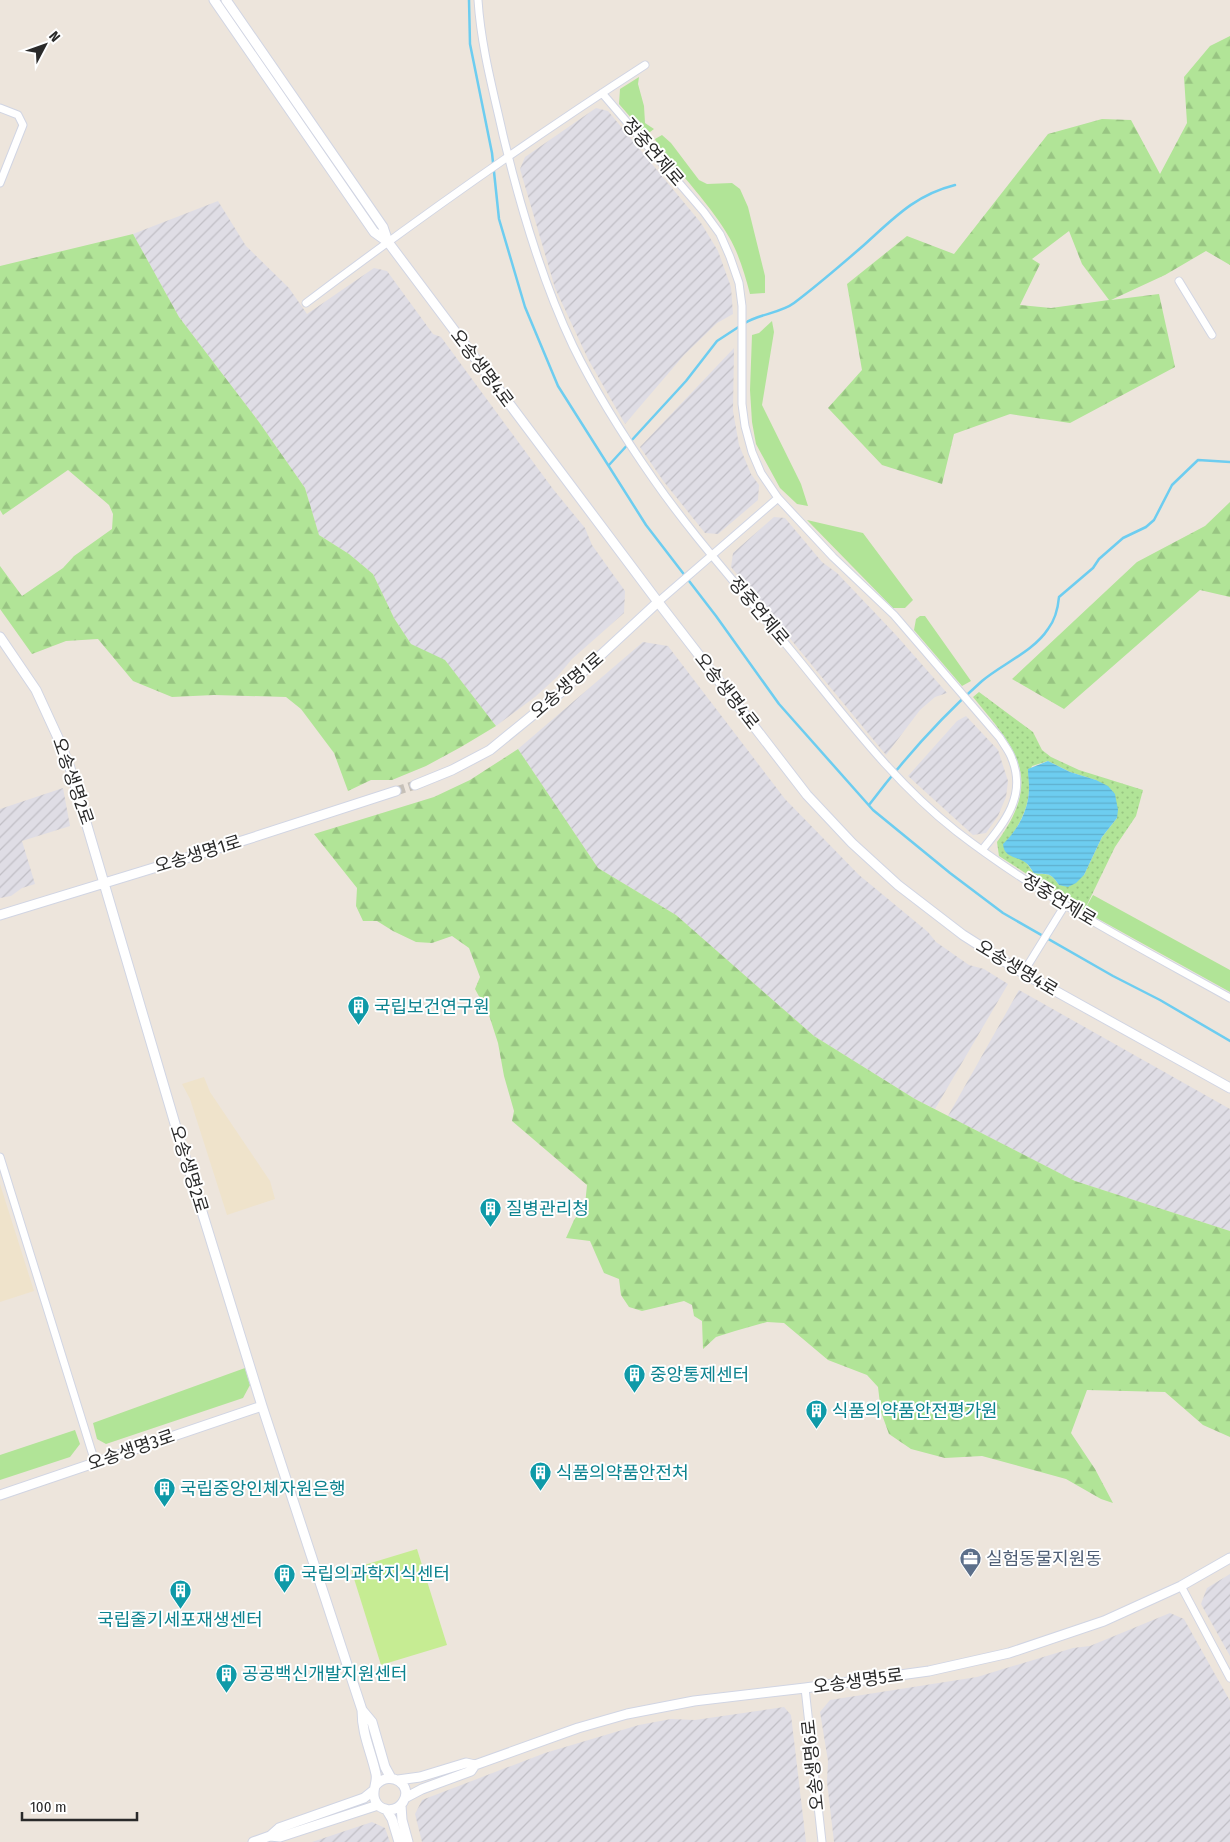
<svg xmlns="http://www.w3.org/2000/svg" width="1230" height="1842" font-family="'Fira Sans Condensed','Noto Sans KR',sans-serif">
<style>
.industrial{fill:url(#industrial-furrows)}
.education{fill:#efe3cb}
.grass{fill:#b1e497}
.forest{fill:url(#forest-firs);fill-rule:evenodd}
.park{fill:url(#park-dots);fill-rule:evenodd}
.pitch{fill:#c6ec93}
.water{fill:url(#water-rules)}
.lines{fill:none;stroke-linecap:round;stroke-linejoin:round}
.stream{stroke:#6dcdf0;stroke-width:2.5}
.secondary-tunnel{stroke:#c6c0b8;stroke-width:9;stroke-dasharray:9 4.5;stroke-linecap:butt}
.street-casing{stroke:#d1d5e3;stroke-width:9}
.secondary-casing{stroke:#d1d5e3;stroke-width:11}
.street{stroke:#fff;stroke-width:7}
.secondary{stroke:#fff;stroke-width:9}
.labels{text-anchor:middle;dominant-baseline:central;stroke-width:4;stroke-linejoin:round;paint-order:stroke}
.street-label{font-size:18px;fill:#2a2a2a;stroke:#fff}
.culture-label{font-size:18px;fill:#0d838f;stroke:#fff;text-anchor:start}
.service-label{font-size:18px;fill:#4e5e75;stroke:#fff;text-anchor:start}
</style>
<defs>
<pattern id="industrial-furrows" width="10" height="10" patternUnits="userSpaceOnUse" patternTransform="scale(1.25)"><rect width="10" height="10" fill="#dfdde5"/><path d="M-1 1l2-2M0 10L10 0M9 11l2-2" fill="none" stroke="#c0bec5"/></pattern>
<pattern id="forest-firs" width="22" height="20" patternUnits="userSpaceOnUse" patternTransform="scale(1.25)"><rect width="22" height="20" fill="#b1e497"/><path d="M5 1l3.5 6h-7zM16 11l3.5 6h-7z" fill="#98c482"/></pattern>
<pattern id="park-dots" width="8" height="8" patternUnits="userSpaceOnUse" patternTransform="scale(1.25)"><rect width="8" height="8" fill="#b1e497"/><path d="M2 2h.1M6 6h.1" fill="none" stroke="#98c482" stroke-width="1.8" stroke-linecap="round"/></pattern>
<pattern id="water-rules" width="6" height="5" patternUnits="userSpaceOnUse" patternTransform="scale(1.25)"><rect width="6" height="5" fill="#6dcdf0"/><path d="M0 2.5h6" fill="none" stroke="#5fb0ce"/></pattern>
</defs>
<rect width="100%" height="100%" fill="#ede5dc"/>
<!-- industrial -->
<path class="industrial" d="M596,108L608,111L701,223L718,251L731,287L733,314L717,323L684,355L625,424L588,359L555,288L520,169L525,157Z
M218,201L246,246L289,288L307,314L374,268L387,271L433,334L441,337L553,489L585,528L592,545L625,591L624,613L572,659L557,677L535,697L496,726L447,663L411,644L394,618L373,574L349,554L319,535L305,488L259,422L179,317L133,234Z
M734,348L733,411L739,445L751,474L759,485L758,500L718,534L705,533L664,482L640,447Z
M774,517L785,518L822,562L837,573L896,635L947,693L935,697L920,710L886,755L731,567L733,553Z
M643,642L668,646L785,799L859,875L928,932L936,942L969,965L984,969L1008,984L935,1109L915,1099L814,1036L676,915L598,868L518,749Z
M966,716L998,750L1008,781L1006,797L998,816L986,833L973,835L908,776L957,721Z
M63,788L70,826L22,841L35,884L22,888L11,896L0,898V809Z
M1019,990L1230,1109V1231L1075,1181L948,1116Z
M1230,1574V1656L1201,1604L1207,1588Z
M1170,1613L1184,1619L1230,1701V1842H834L827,1782L828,1761L820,1712L830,1700L977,1677L1073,1648L1090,1646Z
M784,1707L791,1715L806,1842H422L415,1814L422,1800L545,1753L639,1725L671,1719L695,1720Z
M372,1822L385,1828L390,1842H312Z"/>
<!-- education -->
<path class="education" d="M204,1077L210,1092L270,1181L275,1199L227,1215L190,1099L182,1084Z
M0,1184L34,1291L0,1302Z"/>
<!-- grass -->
<path class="grass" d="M639,77L638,84L644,106L645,123L654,129L646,135L619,104L620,89Z
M662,135L671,143L699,180L707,184L732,183L740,189L748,207L765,276V293L750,294C745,275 739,254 729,237C712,207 680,173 658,146L655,139Z
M772,321L774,332L762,405L801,484L808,506L797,504L780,488L756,444L752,422L750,390L752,335L759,333Z
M807,520L863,533L913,600L905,608H893Z
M920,616H925L971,681L962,686L914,630L916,619Z
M1093,895L1230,970V992L1084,911Z
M245,1368L250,1385L243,1398L106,1444L97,1439L93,1423Z
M75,1430L80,1444L70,1457L0,1480V1455Z"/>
<!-- forest -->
<path class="forest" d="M1230,36V265L1206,251L1165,275L1111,300L1159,294L1175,367L1070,423L1010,414L954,434L942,484L882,465L828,408L862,370L847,284L907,236L954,254L1048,134L1102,119L1131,120L1160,174L1187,123L1184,77L1210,46ZM1069,231L1082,264L1109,300L1051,308L1020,305L1040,264L1032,259Z
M133,234L179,317L259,422L305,488L319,535L349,554L373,574L394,618L411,644L445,660L496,726L461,747L426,766L392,780H371L348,791L334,753L301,709L286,697L214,695L172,697L133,681L98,639L66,641L32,654L0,609V566L22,596L63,568L74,556L112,529L113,514L109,505L68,470L3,515L0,510V266Z
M1230,502V597L1200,590L1064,709L1012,679L1137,562L1205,526Z
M518,749L598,868L676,915L814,1036L915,1099L1075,1181L1230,1231V1437L1203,1425L1165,1392L1087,1390L1071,1433L1095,1469L1113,1503L1101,1499L1066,1479L982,1456L945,1458L911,1449L889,1434L881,1412L878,1387L867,1375L828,1360L784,1323L767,1322L735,1331L716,1337L703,1349L702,1321L694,1316L692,1305L684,1301L642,1311L629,1307L621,1295L619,1279L604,1273L590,1241L566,1238L574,1220L585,1205L587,1185L512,1121L514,1111L504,1076L498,1043L489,1015L475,989L480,977L469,948L452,936L432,943L416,942L393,931L377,921H363L356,906L357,888L314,834L434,797L470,780Z"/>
<!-- park -->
<path class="park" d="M979,692L1033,732L1042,750L1051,757L1079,770L1143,790L1136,816L1115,847L1084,911L999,856L997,842C1044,778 1016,749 973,697ZM1048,761L1070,772L1096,780L1117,818L1102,837L1084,875L1059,885C1049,870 1048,876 1034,873L1025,861L1004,845C1017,830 1029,809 1029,789C1029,779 1028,775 1032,766Z"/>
<!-- pitch -->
<path class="pitch" d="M417,1549L447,1645L381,1665L351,1569Z"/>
<!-- water -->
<path class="water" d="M1048,761L1070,772L1096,780L1108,786L1115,794L1118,810L1117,818L1102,837L1084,875L1076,883L1068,887L1059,885C1049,870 1048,876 1034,873C1031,869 1028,863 1023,861C1014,856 1004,857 1003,844C1018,830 1029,809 1029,788C1029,781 1028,775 1028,769Z"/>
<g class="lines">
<!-- stream -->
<path class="stream" d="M469,0L470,44L492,153L499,219L525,307L558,386L646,525L716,616L779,704L873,810L950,873L1003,913L1113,976L1160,1000L1230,1041
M745,323C759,314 781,313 794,303C818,285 841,265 864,245C894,218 915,195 955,185
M609,465L686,381L717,341L740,326
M869,805C903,760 939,719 982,681C1002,664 1034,651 1048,629C1055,620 1058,608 1059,597L1093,568L1099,559L1123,538L1146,527L1154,520L1172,485L1198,460L1230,462"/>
<!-- secondary-tunnel -->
<path class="secondary-tunnel" d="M396,791L415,785"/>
<defs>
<path id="street" d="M478,0C481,46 493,90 503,135C520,206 541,279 573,346C596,393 624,437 654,480C695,539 744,592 789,648C842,712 891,780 956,831C1041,897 1137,946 1230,998
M602,93L704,212L720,234L730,257L739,283L742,306V404L745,426L752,452L761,473L778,498L833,557L894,615L1000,738C1004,745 1010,752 1012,759C1027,796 1004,823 982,850
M0,108L18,115L23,125L0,183
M1179,281L1212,335
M306,303C416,220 529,140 645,65
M658,602L778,498
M1023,973L1065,905
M0,1157L95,1462
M1181,1586L1230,1678
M805,1688L822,1842"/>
<path id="secondary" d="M214,0L374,232L388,242L658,602L807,795L852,843L898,885L963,935L1023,973L1230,1088
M226,0L383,227L388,242
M0,637L36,690L59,740L70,768L178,1134L262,1406L362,1710C362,1735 371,1751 376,1774C378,1783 371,1791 375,1800C380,1812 396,1813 403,1802C414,1785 390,1769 376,1785
M415,785L452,770L490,750L561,692L658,602
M0,915L245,840L396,791
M0,1495L262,1406
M362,1710L372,1722L385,1767L391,1778
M398,1780L420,1777L466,1763L475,1765L578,1728L627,1714L694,1701L805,1688L929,1671L1009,1653L1104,1621L1181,1586L1230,1558
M405,1798L422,1789L471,1771L475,1765
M401,1805L402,1820L408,1842
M386,1809L392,1819L399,1842
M270,1836L280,1837L378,1805
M253,1842L270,1836L279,1828L364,1798L374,1790"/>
</defs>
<!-- street casing -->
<use href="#street" class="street-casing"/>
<!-- secondary casing -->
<use href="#secondary" class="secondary-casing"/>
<!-- street -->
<use href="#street" class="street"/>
<!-- secondary -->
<use href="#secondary" class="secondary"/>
</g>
<!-- icons -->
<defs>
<symbol id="building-pin" viewBox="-11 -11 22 30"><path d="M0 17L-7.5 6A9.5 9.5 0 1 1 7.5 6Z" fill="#0f9aa8" stroke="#fff"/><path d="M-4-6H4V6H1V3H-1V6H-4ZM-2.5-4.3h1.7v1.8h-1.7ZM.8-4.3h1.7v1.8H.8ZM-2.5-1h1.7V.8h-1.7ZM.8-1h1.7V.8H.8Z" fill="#fff"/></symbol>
<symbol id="office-pin" viewBox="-11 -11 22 30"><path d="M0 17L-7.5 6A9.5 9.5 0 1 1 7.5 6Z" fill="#5c6f8a" stroke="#fff"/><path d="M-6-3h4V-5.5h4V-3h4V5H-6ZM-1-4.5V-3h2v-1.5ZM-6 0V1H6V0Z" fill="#fff"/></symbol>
</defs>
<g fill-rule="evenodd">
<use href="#building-pin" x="346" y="994" width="25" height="34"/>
<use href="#building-pin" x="478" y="1196" width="25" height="34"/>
<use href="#building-pin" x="622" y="1362" width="25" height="34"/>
<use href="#building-pin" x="804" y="1398" width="25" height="34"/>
<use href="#building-pin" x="528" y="1460" width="25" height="34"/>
<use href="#building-pin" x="152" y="1476" width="25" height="34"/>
<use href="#office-pin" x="958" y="1546" width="25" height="34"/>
<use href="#building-pin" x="272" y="1562" width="25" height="34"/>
<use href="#building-pin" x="168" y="1578" width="25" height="34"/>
<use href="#building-pin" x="214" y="1662" width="25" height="34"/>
</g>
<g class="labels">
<!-- street labels -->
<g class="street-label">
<text transform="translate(653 152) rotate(49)">정중연제로</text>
<text transform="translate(482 368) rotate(53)">오송생명4로</text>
<text transform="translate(759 611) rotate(50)">정중연제로</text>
<text transform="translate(567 685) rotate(-41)">오송생명1로</text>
<text transform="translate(727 691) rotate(52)">오송생명4로</text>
<text transform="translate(73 781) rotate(71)">오송생명2로</text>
<text transform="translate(198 854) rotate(-17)">오송생명1로</text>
<text transform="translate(1059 900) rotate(31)">정중연제로</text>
<text transform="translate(1017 968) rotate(31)">오송생명4로</text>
<text transform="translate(189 1169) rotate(73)">오송생명2로</text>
<text transform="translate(131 1450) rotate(-19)">오송생명3로</text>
<text transform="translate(858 1681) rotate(-8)">오송생명5로</text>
<text transform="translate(813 1765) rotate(-96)">오송생명6로</text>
</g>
<!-- culture labels -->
<g class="culture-label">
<text x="374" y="1007">국립보건연구원</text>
<text x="506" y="1209">질병관리청</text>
<text x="650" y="1375">중앙통제센터</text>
<text x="832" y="1411">식품의약품안전평가원</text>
<text x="556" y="1473">식품의약품안전처</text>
<text x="180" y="1489">국립중앙인체자원은행</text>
<text x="301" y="1574">국립의과학지식센터</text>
<text x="180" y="1620" text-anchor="middle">국립줄기세포재생센터</text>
<text x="242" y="1674">공공백신개발지원센터</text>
</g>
<!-- service labels -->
<g class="service-label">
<text x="986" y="1559">실험동물지원동</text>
</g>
</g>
<!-- north arrow -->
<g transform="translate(45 45) rotate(49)" stroke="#ffffff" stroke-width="4" paint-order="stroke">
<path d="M0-4L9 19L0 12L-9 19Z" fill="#2a2a2a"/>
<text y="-8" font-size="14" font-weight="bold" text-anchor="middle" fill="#2a2a2a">N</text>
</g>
<!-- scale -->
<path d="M22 1812v8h115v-8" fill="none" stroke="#2a2a2a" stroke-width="2.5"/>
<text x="30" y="1812" font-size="15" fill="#2a2a2a" stroke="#ffffff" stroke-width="4" paint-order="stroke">100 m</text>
</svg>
